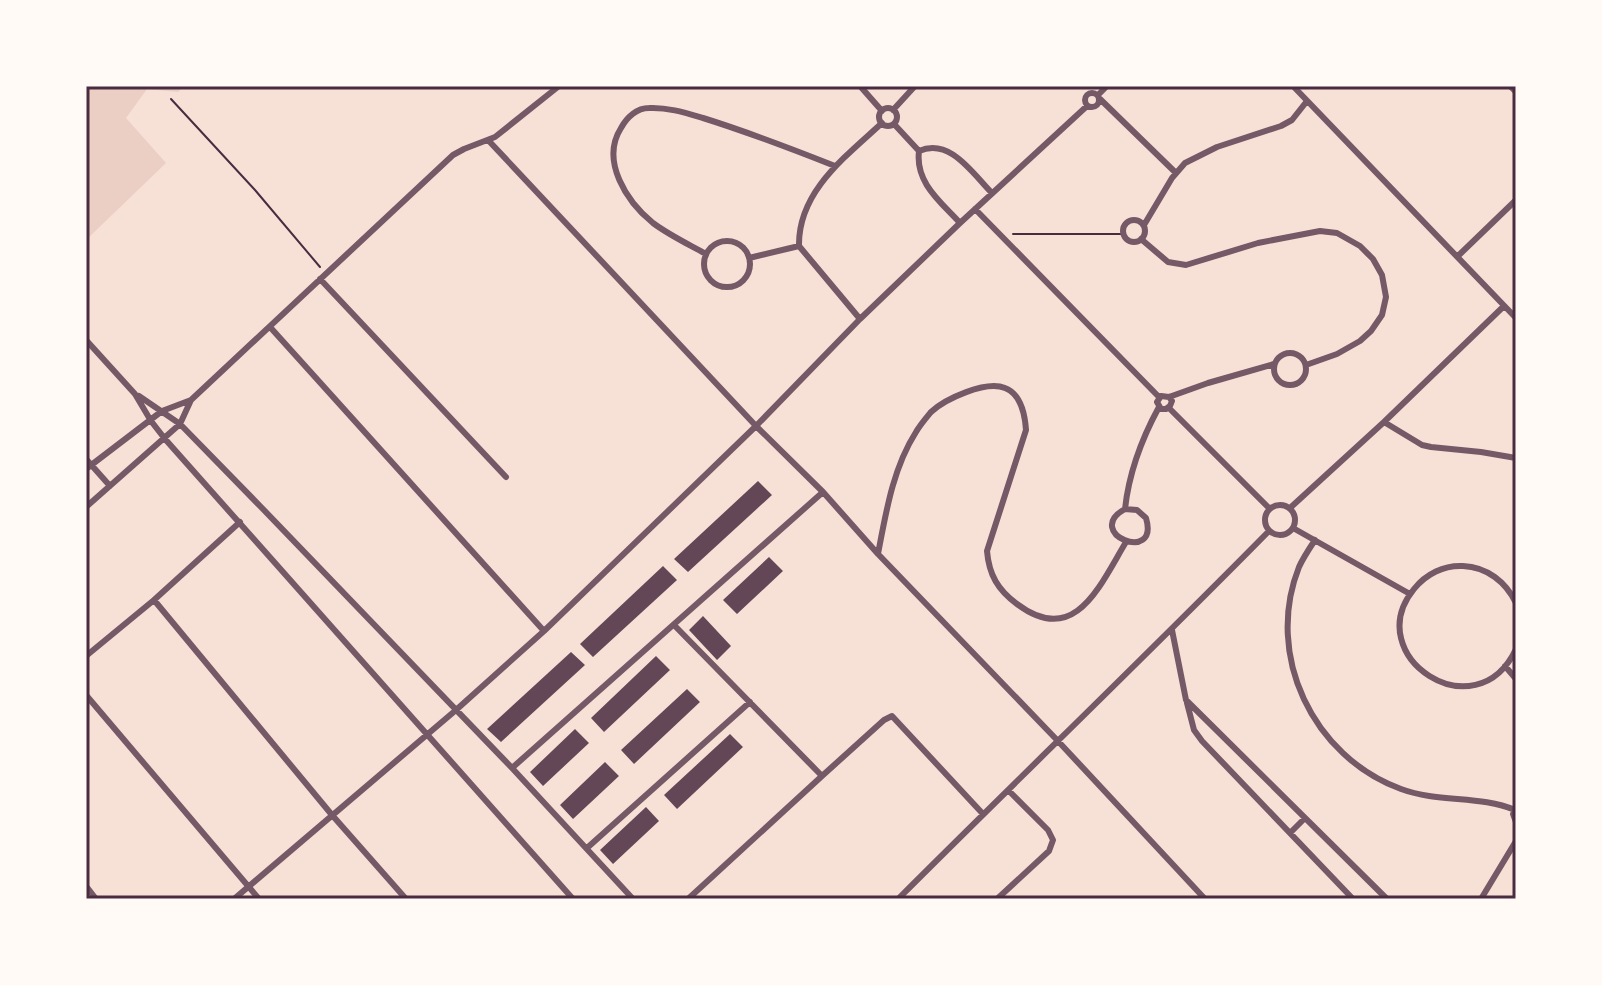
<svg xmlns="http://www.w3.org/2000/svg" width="1602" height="985" font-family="'Public Sans',sans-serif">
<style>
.green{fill:#ebcfc5}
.building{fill:#644757}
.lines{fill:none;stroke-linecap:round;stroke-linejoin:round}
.path{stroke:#4a2c40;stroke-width:2}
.minor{stroke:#755966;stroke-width:6}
.neatline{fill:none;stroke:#4a2c40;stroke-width:3}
</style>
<rect width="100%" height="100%" fill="#f7e1d7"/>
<!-- green -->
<path class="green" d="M86,86H184L178,92L147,89L126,118L166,163L86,240Z"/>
<!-- building -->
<path class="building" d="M758,481L772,495L688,572L674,559Z
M769,557L783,571L737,614L723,600Z
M663,566L677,580L593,657L580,644Z
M703,616L731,646L717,660L689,630Z
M571,652L585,665L501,742L487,729Z
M656,656L670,670L604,732L591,718Z
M687,689L700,702L634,764L621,750Z
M575,729L589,743L543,786L530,772Z
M730,734L743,747L677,809L664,795Z
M605,762L619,776L573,819L560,805Z
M646,807L659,821L613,864L600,850Z"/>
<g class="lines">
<!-- path -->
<path class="path" d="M171,99L255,190L320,267
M1013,234H1123"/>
<!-- minor -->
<path class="minor" d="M860,86L882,111
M1293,86L1516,318
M1510,86L1516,92
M1085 100a7 7 0 1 1 14 0a7 7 0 1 1-14 0Z
M1098,95L1107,86
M1100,99L1176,173
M879 117a9 9 0 1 1 18 0a9 9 0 1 1-18 0Z
M893,110L915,86
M894,124L919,151C915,183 941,202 960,223
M488,140L756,426L823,492L878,554L1057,740L1205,899
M919,151C950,137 973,174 992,193
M975,209L1159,397
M1123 231a11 11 0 1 1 22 0a11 11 0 1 1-22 0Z
M1144,225L1172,178L1185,163L1217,147L1281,126L1292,120L1307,101
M1141,239L1168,262L1186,265L1258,243L1320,231L1337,233L1360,246L1373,259L1382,275L1386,297L1382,315L1371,331L1360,341L1337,354L1306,365
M704 264a23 23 0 1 1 46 0a23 23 0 1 1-46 0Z
M706,254C688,244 669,235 653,223C627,202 600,161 621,128C627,117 637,108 649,108C667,107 686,113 703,118C748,132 792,149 835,166
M1458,256L1516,200
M749,258L799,246
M320,279L506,477
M860,319L799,246C798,192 845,157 882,123
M270,327L544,631
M86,340L135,394L151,421L165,439L573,899
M1274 369a16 16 0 1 1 32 0a16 16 0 1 1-32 0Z
M139,396L180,424L260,506L512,768L633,899
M1169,397L1172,401L1170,406L1166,409H1161L1157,402L1161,396L1169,397L1208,383L1274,364
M1169,408L1269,508
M1384,422L1422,445L1431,447L1481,452L1516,458
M86,459L110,486
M86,469L162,411L191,400L453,155L464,149L495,137L559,86
M1265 520a15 15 0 1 1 30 0a15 15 0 1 1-30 0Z
M86,507L180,424L191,400
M1290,508L1384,422L1504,306
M1125,509L1137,510L1146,518C1160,565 1082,533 1125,509C1129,472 1141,440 1159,407
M1293,528L1410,594
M1315,540C1309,549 1303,558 1299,567C1264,655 1313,757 1401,789C1439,803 1480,795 1515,810
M878,554C886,512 893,468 916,432C920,425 926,418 931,412C945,399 986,380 1005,388C1021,394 1025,415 1026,430L987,551C989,575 998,590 1017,604C1075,648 1100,585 1126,542
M154,600L332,815L406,899
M1516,603C1506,582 1487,567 1463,566C1444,565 1426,574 1414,589C1359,656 1476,734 1516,649
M674,625L822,776L688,899
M1172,630L1186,700L1387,899
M86,656L154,600L240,522
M1505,666L1516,679
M86,695L259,899
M1187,703L1194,730L1202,741L1353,899
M512,768L823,492
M822,776L884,720L892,716L983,814
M1516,809L1513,814L1516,822
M1290,833L1305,818
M587,848L750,702
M86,886L96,899
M234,899L456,710L544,631L756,426L860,319L960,223L1087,106
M898,899C1021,776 1147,655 1269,531
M997,899L1049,851L1053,840L1048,830L1008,790
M1481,899L1516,841"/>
</g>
<!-- border -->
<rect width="1602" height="985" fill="none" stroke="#fffaf5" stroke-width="176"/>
<rect x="88" y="88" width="1426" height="809" class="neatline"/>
</svg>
